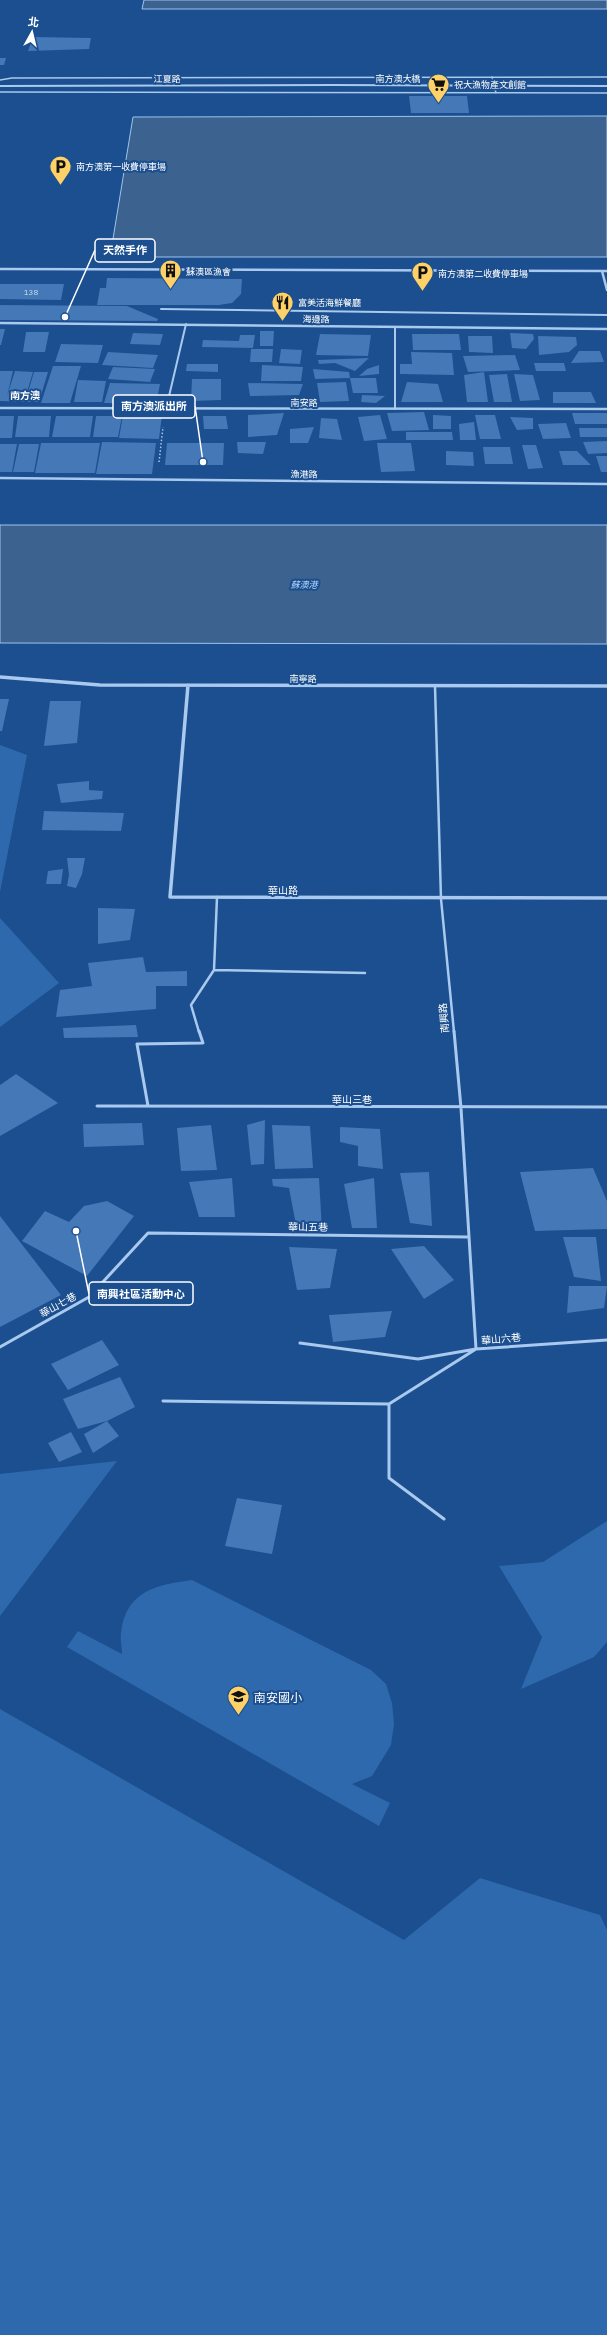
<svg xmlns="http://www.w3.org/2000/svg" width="607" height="2335" font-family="'IBM Plex Sans','Noto Sans TC',sans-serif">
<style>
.green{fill:#2e69ad}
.water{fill:#3c6290;stroke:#9cc4f0}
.building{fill:#4478b7}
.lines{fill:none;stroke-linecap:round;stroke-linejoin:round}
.path{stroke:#a9c9ee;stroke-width:1.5;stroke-dasharray:1.5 2;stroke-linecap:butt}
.lane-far3{stroke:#a9c9ee;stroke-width:1.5}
.lane-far2{stroke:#a9c9ee;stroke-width:2}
.lane-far1{stroke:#a9c9ee;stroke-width:2.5}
.lane{stroke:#a9c9ee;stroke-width:3}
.street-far2{stroke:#a9c9ee;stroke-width:2}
.street-far1{stroke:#a9c9ee;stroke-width:2.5}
.street{stroke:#a9c9ee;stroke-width:3.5}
.street-bridge{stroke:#a9c9ee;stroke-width:2}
.labels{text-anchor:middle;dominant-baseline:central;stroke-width:4;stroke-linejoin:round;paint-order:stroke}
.number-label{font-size:8px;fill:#d0dded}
.far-street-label{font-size:9px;fill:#fff;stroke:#1b4f8f}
.far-poi-label{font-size:9px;fill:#fff;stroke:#1b4f8f;text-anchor:start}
.far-water-label{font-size:9px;font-style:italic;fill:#b5d3f5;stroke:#1b4f8f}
.far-quarter-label{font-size:10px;font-weight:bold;fill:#fff;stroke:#1b4f8f}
.street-label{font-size:10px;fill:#fff;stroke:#1b4f8f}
.near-poi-label{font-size:12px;fill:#fff;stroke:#1b4f8f;text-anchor:start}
.leader{fill:none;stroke:#fff;stroke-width:1.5}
.callout-dot{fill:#fff;stroke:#1b4f8f;stroke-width:1.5}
.callout{fill:#1b4f8f;stroke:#fff;stroke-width:1.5}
.callout-label{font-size:11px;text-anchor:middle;font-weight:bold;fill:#fff}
</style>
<rect width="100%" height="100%" fill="#1b4f8f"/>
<!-- green -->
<path class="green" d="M0,745L27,755L0,892Z
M0,918L59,983L0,1027Z
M117,1461L0,1616V1474Z
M607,1521V1642L594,1657L521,1689L542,1637L499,1566L543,1562Z
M192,1580L371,1670L386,1684L392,1703L394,1724L391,1745L372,1776L352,1784L390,1803L379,1826L67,1647L78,1631L122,1654C122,1647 120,1640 121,1633C126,1590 157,1585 192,1580Z
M0,1709L404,1940L480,1878L600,1915L607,1930V2335H0Z"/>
<!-- water -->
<path class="water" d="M144,0H607V9H142Z
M607,116V257H110L133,117Z
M0,525H607V644L0,643Z"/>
<!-- building -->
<path class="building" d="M33,37L91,38L89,49L28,51Z
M0,58H6L4,65H0Z
M409,96H467L469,113H411Z
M107,278L242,279L241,294L232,303L219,305H97L100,288H106Z
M0,284H64L61,300L0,299Z
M0,305L127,306L158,319L157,321L0,320Z
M0,329H5L1,345H0Z
M260,331H274L273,346H260Z
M26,332H49L45,352H23Z
M133,333L163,334L160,345L130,344Z
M510,333L533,334L534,339L526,349L512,348Z
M320,334L371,335L368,356L316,355Z
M412,334H459L461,350H413Z
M240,335H255L253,348L202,347L203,340L239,341Z
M468,336H492L493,353L469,352Z
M538,336L576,337L577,345L569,352L539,355Z
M61,344L103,345L98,363L55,362Z
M251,349H273L272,362H250Z
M281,349L302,350L300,364L279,363Z
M579,351H600L604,362L571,363Z
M108,352L158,355L153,368L102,365Z
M411,352L452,353L454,375L400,374V364H412Z
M515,355L520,370L468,372L463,356Z
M369,358L355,371L335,363L319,364L318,360Z
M534,363H564L566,371H536Z
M187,364H218V372L186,371Z
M262,365L303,367L301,381H261Z
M379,365V374L359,376L367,369Z
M53,366H81L70,403H41Z
M113,367L155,369L150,382L108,379Z
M313,369L349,372L350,378L315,379Z
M0,371H13L7,396L15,371L33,372L24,402L0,401Z
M34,372H48L39,402H25Z
M484,372L488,402H467L464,375Z
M507,374L512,402H494L489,375Z
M514,374L533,375L540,400L520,401Z
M350,378H376L378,393H353Z
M192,379H221V400L191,401Z
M78,380L106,381L102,402H74Z
M346,382L349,401L320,402L317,383Z
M407,382L438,384L443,402H401Z
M110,383L160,384L156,404L104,403Z
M248,383L303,384L299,395L250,396Z
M553,392H591L596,403H553Z
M362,395L385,396L376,403L361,402Z
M424,412L429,430L392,431L387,413Z
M284,413L277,435L248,437V415Z
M572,413H607V424H575Z
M123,415H162L159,439L119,438Z
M380,415L387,439L364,441L358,417Z
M433,415L451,416V429H433Z
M475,415H495L501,439H480Z
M0,416H14L12,438H0Z
M18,416H51L49,437H15Z
M56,416H93L90,437H52Z
M96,416H122L118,437H93Z
M203,416H226L228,429H204Z
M510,417L533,418V429L517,430Z
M321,418L337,419L342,440L319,438Z
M474,422L476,440H460L459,424Z
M566,423L571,438L543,439L538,424Z
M314,427L308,443H290V429Z
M579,428H607V437H580Z
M406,432H452L453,440H406Z
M607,441V453L588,454L583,442Z
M102,442L156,443L152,474H96Z
M237,442H266L263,454L238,453Z
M41,443H100L95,473H35Z
M167,443H224L223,465H165Z
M377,443H411L415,471L381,472Z
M0,444H17L12,472H0Z
M19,444H39L34,472H13Z
M522,445H536L543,468L528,469Z
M483,447H510L513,464H485Z
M446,451L473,452L474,466L446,465Z
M559,451H577L591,465H563Z
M596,456H607V472H601Z
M0,699H9L2,731H0Z
M50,701H81L77,743L44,746Z
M89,781V790L103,791L102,799L61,803L57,784Z
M44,811L124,813L121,831L42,830Z
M67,858H85L82,874L76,888L67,886L69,875Z
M63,869L61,884H46L48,871Z
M98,908L135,909L130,940L98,944Z
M143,957L146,972L187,971V986H156V1009L56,1017L60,990L92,986L88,963Z
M136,1025L138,1037L64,1038L63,1028Z
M16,1074L58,1103L0,1136V1085Z
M265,1120L264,1164L251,1165L247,1125Z
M142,1123L144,1145L84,1147L83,1124Z
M211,1125L217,1170L181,1171L177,1128Z
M272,1125L310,1126L313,1168L275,1169Z
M340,1127L380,1129L383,1169L358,1166V1146L340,1142Z
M593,1168L607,1201V1229L535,1231L520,1172Z
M429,1172L432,1226L410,1223L400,1173Z
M232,1178L235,1217H199L189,1182Z
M319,1178L322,1230H297L289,1188L273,1186L272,1179Z
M374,1178L377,1228H352L344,1184Z
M107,1201L134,1216L87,1276L22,1241L45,1211L69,1222L84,1206Z
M0,1216L61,1295L0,1327Z
M563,1237H596L601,1281L574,1277Z
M424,1246L454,1280L424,1299L391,1249Z
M289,1247L337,1249L330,1288L297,1290Z
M569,1286H607L604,1308L567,1313Z
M392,1311L385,1337L333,1342L329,1315Z
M102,1340L119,1365L68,1390L51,1364Z
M120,1377L135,1407L107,1421L119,1436L93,1453L84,1434L107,1421L78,1429L63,1399Z
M71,1432L82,1452L59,1462L48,1443Z
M237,1498L282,1505L272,1554L225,1546Z"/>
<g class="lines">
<!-- path -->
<path class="path" d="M159,462L163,427"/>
<!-- lane-far3 -->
<path class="lane-far3" d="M492,77L496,93
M0,80L12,78L607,77
M0,92L607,93"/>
<!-- lane-far2 -->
<path class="lane-far2" d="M161,309L607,315
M395,327V409
M166,409L186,324"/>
<!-- lane-far1 -->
<path class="lane-far1" d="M435,686L441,899L454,1032
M214,970L365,973
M199,1032L191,1005L214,970L217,897"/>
<!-- lane -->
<path class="lane" d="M454,1031L461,1108L476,1349
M97,1106L607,1107
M148,1106L137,1044L203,1043L199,1031
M300,1343L418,1359L476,1349L607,1340
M0,1347L89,1297L148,1233L468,1237
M163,1401L389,1404L476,1349
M389,1404V1478L444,1519"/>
<!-- street-far2 -->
<path class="street-far2" d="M0,86L334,85"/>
<!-- street-far1 -->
<path class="street-far1" d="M0,269L607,271
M602,271L607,290
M0,323L607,329
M0,408L607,409
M0,478L607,484"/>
<!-- street -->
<path class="street" d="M0,677L100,685L607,686
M188,685L170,897L607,898"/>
<!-- street-bridge -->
<path class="street-bridge" d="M334,85L607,86"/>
</g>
<!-- icons -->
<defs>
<symbol id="supermarket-pin" viewBox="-11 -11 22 30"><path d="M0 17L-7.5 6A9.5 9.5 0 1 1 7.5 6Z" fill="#ffd166" stroke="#1b4f8f"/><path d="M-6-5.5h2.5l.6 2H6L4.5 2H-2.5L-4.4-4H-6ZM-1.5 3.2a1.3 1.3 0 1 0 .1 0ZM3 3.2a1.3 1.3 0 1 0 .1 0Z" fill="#111"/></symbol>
<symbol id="parking-pin" viewBox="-11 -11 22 30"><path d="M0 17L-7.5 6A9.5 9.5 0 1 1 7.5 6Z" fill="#ffd166" stroke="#1b4f8f"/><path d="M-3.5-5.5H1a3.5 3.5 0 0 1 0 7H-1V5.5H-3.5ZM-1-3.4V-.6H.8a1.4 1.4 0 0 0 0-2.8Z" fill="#111"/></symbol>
<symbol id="building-pin" viewBox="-11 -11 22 30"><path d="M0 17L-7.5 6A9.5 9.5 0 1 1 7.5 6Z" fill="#ffd166" stroke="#1b4f8f"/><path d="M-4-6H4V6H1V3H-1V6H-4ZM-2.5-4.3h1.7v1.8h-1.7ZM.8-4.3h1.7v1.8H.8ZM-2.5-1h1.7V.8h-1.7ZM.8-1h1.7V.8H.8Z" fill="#111"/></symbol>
<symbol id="restaurant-pin" viewBox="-11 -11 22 30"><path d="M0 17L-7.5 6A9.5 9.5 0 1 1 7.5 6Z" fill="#ffd166" stroke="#1b4f8f"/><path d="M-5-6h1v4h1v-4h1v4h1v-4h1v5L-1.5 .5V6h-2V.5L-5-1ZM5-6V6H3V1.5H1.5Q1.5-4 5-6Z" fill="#111"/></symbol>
<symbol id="school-pin" viewBox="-11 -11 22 30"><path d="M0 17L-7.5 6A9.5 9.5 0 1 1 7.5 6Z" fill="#ffd166" stroke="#1b4f8f"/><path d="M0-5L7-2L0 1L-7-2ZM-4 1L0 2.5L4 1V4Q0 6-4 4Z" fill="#111"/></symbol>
</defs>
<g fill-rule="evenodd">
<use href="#supermarket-pin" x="426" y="72" width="25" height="34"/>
<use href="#parking-pin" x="48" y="154" width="25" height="34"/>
<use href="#building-pin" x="158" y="258" width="25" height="34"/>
<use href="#parking-pin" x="410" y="260" width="25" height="34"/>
<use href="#restaurant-pin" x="270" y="290" width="25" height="34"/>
<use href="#school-pin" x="226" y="1684" width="25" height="34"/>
</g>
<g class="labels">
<!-- number labels -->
<g class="number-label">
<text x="31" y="292">138</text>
</g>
<!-- far-street labels -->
<g class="far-street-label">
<text x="167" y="78">江夏路</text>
<text x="398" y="78">南方澳大橋</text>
<text transform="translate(316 319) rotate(1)">海邊路</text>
<text x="304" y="402">南安路</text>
<text transform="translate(304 474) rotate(1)">漁港路</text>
<text x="303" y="678">南寧路</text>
</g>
<!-- far-poi labels -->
<g class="far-poi-label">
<text x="454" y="84">祝大漁物產文創館</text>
<text x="76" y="166">南方澳第一收費停車場</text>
<text x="186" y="271">蘇澳區漁會</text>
<text x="438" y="273">南方澳第二收費停車場</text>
<text x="298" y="302">富美活海鮮餐廳</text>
</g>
<!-- far-water labels -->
<g class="far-water-label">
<text x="304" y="584">蘇澳港</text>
</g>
<!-- far-quarter labels -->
<g class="far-quarter-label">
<text x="25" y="395">南方澳</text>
</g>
<!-- street labels -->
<g class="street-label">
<text x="283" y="890">華山路</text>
<text transform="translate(444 1018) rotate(-95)">南興路</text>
<text x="352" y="1099">華山三巷</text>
<text transform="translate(308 1227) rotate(1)">華山五巷</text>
<text transform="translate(58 1305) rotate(-29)">華山七巷</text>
<text transform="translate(501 1339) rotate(-5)">華山六巷</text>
</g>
<!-- near-poi labels -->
<g class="near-poi-label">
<text x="254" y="1697">南安國小</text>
</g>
</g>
<!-- callouts -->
<path class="leader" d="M65 317L95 250M203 462L195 406M76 1231L89 1294"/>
<g class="callout-dot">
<circle cx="65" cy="317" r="4"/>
<circle cx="203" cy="462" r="4"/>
<circle cx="76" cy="1231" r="4"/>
</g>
<g class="callout">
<rect x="95" y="239" width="60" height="23" rx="4"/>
<rect x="113" y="395" width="82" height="23" rx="4"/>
<rect x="89" y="1282" width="104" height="23" rx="4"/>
</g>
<g class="callout-label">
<text x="125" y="254">天然手作</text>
<text x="154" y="410">南方澳派出所</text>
<text x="141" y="1298">南興社區活動中心</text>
</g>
<!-- north arrow -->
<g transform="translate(32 32) rotate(8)" stroke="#1b4f8f" stroke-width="3" paint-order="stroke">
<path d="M0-3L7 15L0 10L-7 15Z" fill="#ffffff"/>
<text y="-6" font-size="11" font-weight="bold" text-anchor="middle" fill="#ffffff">北</text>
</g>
</svg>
